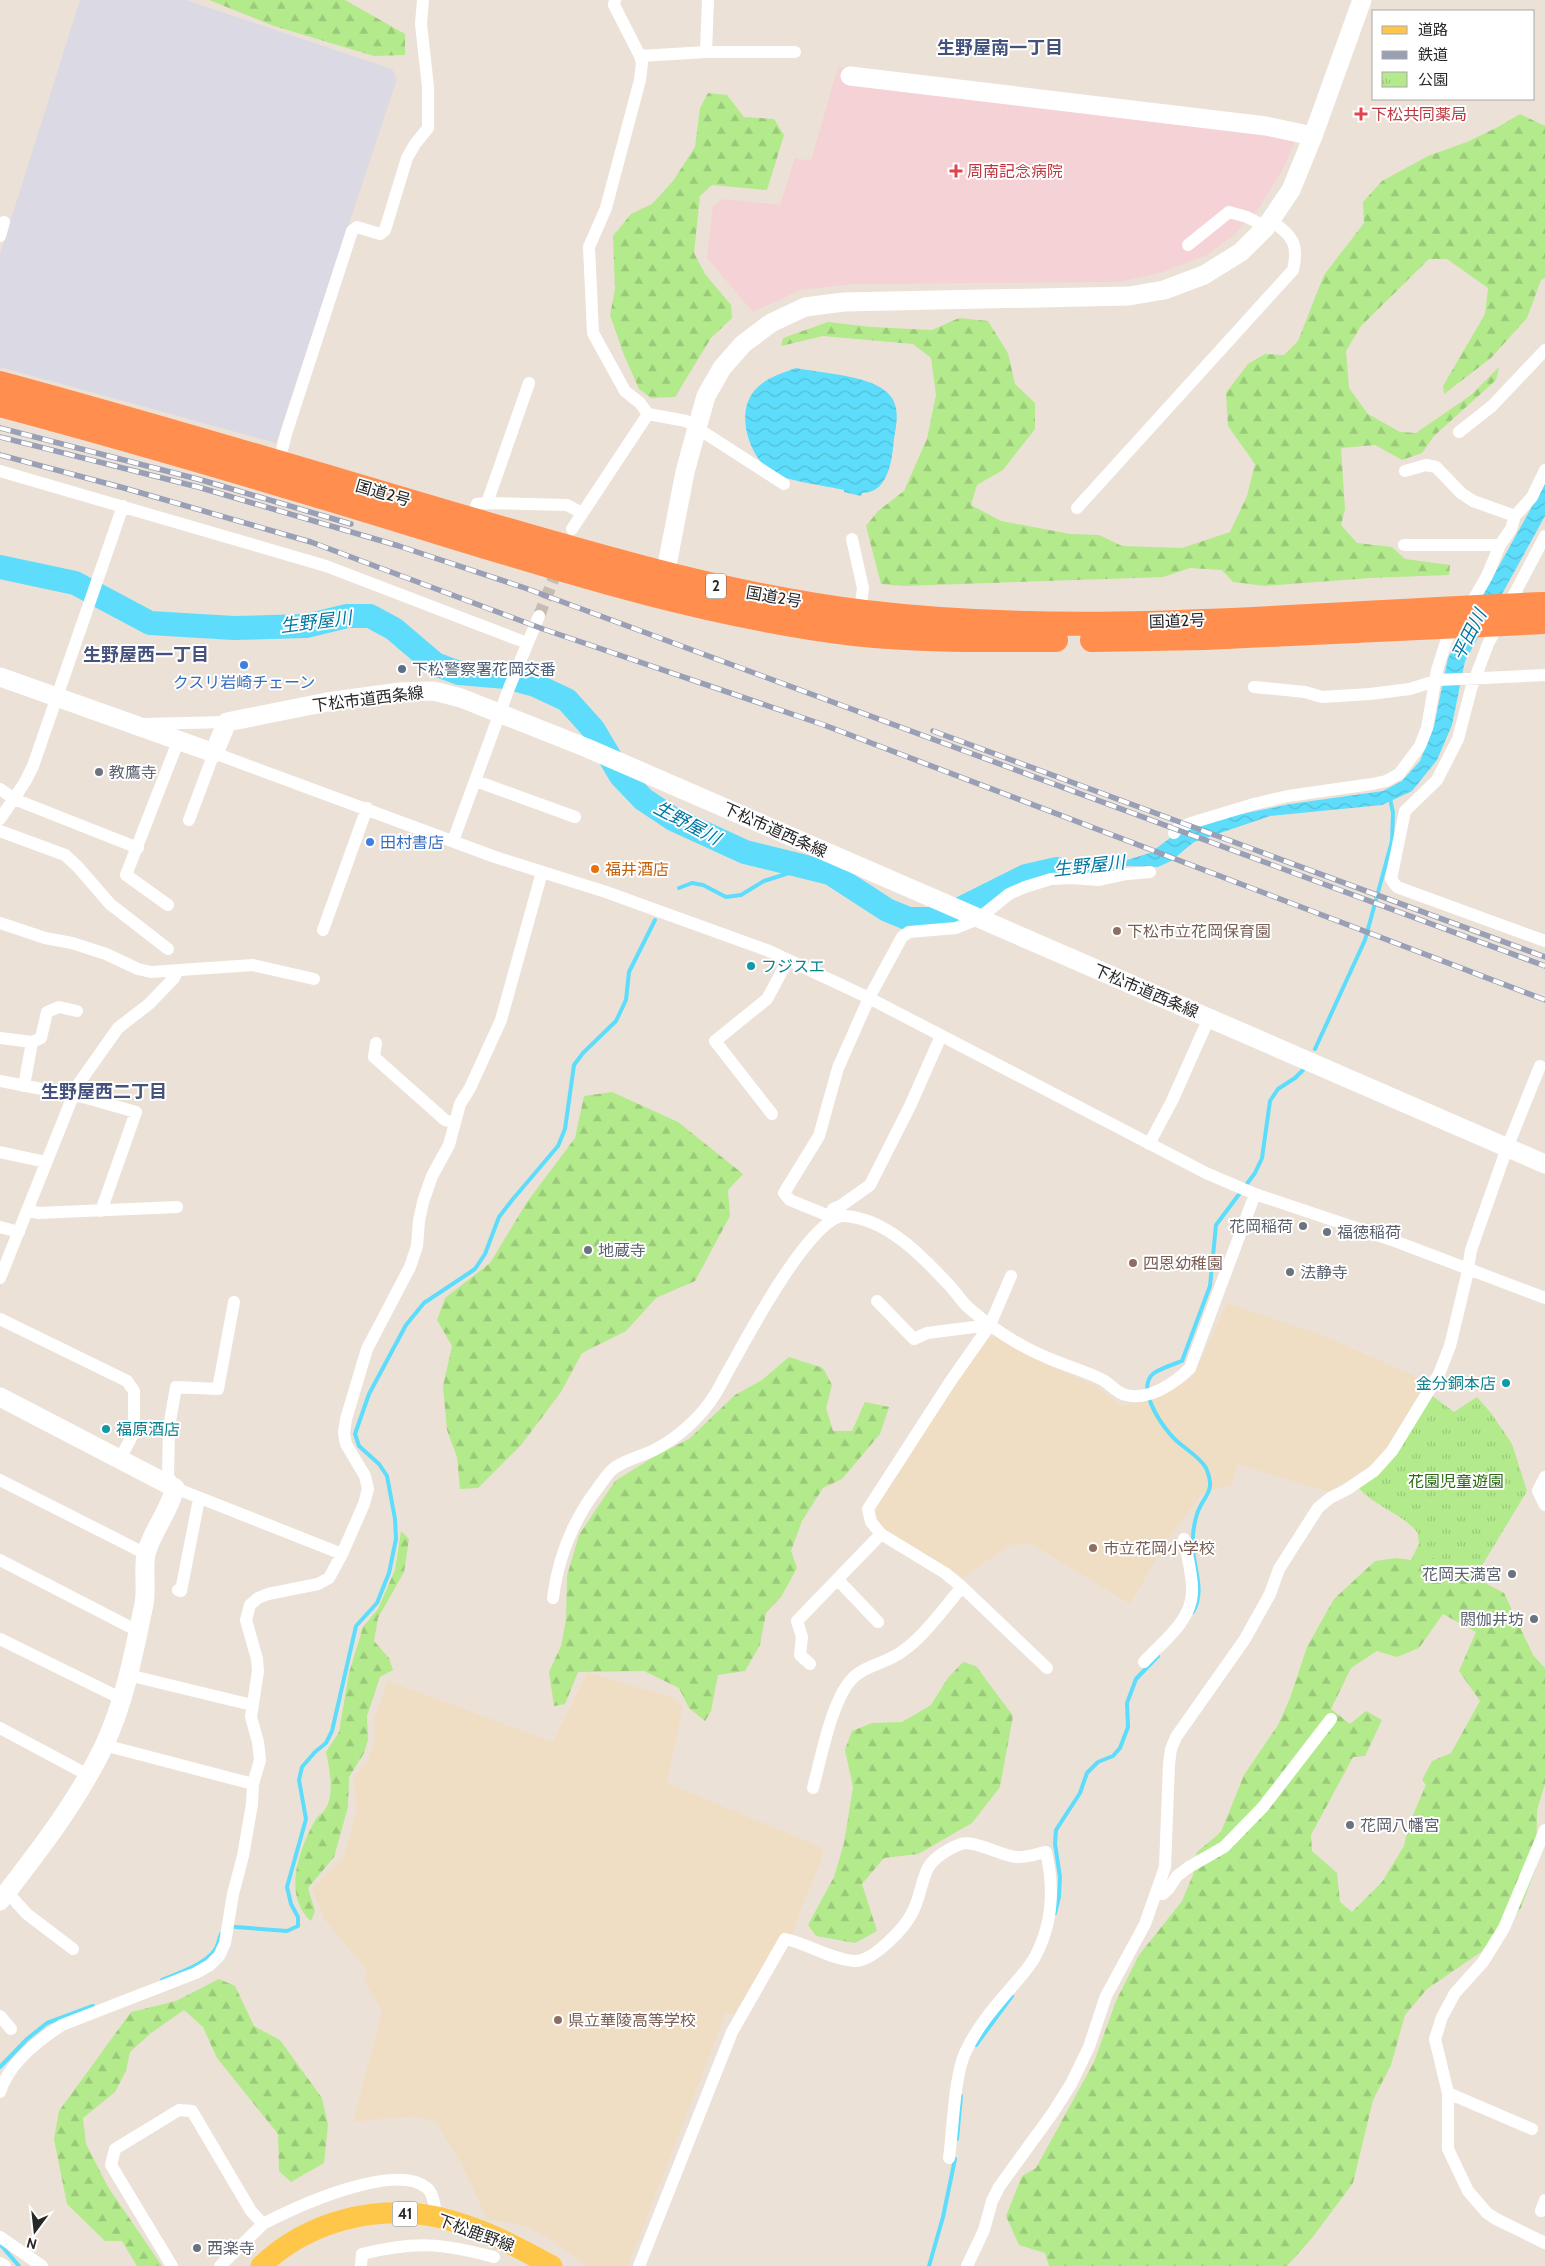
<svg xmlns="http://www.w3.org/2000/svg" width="1545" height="2266" font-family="Cabin,'Noto Sans JP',sans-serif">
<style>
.industrial{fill:#dbd9e3}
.education{fill:#f0dec4}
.medical{fill:#f5d2d6}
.forest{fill:url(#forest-firs);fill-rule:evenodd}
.park{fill:url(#park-tufts)}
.water{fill:url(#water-waves)}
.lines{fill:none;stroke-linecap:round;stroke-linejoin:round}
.stream{stroke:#5dddfb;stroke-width:4}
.river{stroke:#5dddfb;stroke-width:24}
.street-tunnel{stroke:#c5bcb4;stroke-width:12;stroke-dasharray:12 6;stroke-linecap:butt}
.street{stroke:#fff;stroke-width:12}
.secondary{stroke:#fff;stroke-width:19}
.primary{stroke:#ffc749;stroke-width:21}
.highway{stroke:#ff8e4f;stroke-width:24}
.rail-casing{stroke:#999fb4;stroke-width:5.5}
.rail{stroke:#fff;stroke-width:4;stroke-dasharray:11;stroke-linecap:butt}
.health-dot{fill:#e0444e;stroke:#fff;stroke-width:2}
.shop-dot{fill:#3f7fe0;stroke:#fff;stroke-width:2}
.service-dot{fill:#5c6f8a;stroke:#fff;stroke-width:2}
.worship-dot{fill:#6b7280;stroke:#fff;stroke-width:2}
.food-dot{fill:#e8710a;stroke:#fff;stroke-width:2}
.education-dot{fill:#8d6e63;stroke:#fff;stroke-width:2}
.culture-dot{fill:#0f9aa8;stroke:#fff;stroke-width:2}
.labels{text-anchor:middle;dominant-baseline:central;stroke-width:4;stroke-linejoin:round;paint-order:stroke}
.shield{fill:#fff;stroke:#686868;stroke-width:1}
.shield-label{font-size:15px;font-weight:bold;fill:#272727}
.health-label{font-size:16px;fill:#be3a42;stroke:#fff;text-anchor:start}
.street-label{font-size:16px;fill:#272727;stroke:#fff}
.service-label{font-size:16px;fill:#4e5e75;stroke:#fff;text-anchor:start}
.shop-label{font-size:16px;fill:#366cbe;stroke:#fff}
.worship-label{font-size:16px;fill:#5b616d;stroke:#fff;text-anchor:start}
.food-label{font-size:16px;fill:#c56008;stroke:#fff;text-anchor:start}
.education-label{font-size:16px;fill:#785e54;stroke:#fff;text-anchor:start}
.culture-label{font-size:16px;fill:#0d838f;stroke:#fff;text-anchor:start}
.park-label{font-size:16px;fill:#2a6a11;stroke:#fff}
.neighbourhood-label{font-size:18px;font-weight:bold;fill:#44527c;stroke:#fff}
.water-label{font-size:18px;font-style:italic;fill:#0077a3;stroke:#fff}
</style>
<defs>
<pattern id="forest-firs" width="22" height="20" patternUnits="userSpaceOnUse" patternTransform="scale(1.25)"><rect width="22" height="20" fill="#b3ea8c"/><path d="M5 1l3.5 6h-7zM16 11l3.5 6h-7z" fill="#9ac979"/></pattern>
<pattern id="park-tufts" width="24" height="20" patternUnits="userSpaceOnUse" patternTransform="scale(1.25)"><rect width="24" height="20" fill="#b3ea8c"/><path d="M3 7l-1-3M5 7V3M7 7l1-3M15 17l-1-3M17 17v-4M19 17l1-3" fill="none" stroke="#9ac979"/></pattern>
<pattern id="water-waves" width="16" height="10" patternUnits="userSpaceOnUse" patternTransform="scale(1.25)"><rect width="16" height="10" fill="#5dddfb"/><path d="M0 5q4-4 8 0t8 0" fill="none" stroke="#51bed7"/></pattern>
</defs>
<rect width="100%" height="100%" fill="#ece1d7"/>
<!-- industrial -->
<path class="industrial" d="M80,0H186L392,69L397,79L276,443L0,367V254Z"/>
<!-- education -->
<path class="education" d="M1227,1303L1319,1334L1427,1381L1386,1450L1365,1470L1328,1492L1237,1464L1233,1484L1203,1493L1168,1539L1130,1604L1030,1543L1010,1545L963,1577L879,1527L875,1506L985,1337H997L1044,1363L1094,1385L1122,1406L1155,1399L1193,1377Z
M587,1672L673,1698L683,1706L667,1783L823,1848L822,1859L798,1916L793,1936L782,1933L735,2014L726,2013L628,2266H587L550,2239L524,2226L487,2219L462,2165L435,2121L414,2116L353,2122L382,2012L363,1978L368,1971L324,1919L312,1889L343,1858L357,1811L354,1777L367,1761L375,1740L374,1719L388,1681L553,1742Z"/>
<!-- medical -->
<path class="medical" d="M838,67L1065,94L1301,126L1284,167L1259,208L1235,234L1207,255L1163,272L1120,282L852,284L800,290L753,312L707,258L713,206L724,199L780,205L795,158L811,161Z"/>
<!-- forest -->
<path class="forest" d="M209,0H345L405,34V55L374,56L274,26Z
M708,93L727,95L744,117L774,119L784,135L767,190L712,185L700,196L694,253L705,274L731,305L732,318L711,338L675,397L651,398L639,389L624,355L610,315L615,289L613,236L631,214L652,204L673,181L695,147L700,108Z
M1520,114L1545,126V278L1541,280L1527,318L1491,358L1444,394L1443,386L1485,314L1488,288L1447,259H1429L1361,326L1346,351L1349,388L1368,414L1400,432L1416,433L1471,395L1499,367L1496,380L1434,436L1422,453L1402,460L1375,445L1341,448L1345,509L1341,525L1357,543L1392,547L1405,559L1450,565L1449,575L1370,578L1265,586L1233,582L1222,570L1190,568L1163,577L903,586L881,584L866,526L878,511L904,491L927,439L936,395L931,358L913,344L823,336L781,346L783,338L828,322L871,327L932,330L959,318L988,321L1008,353L1015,384L1035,403V429L1003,470L977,485L971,505L1001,521L1070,534L1099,535L1122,546L1182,548L1230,532L1247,496L1255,464L1228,426L1226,393L1248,364L1265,354L1284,355L1298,341L1324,275L1364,223L1363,202L1382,181L1428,156L1467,142L1496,128Z
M612,1092L678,1122L743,1174L728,1190L730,1216L695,1281L656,1298L626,1331L582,1353L561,1392L521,1445L478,1488L460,1489L457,1457L447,1430L443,1386L452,1346L437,1320L445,1298L490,1263L527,1202L575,1138L584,1096Z
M789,1357L823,1368L832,1385L826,1408L833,1431H852L865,1402L889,1407L880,1434L842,1479L823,1488L802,1521L791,1551L797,1568L781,1597L766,1613L760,1645L745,1671L718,1675L711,1711L705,1721L689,1708L679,1688L644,1671L578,1672L565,1704L554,1706L549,1672L561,1646L566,1620L567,1576L579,1535L615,1481L655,1456L689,1439L735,1395L762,1380Z
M1417,1521L1481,1560L1477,1575L1487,1584L1504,1593L1533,1655L1545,1668V1784L1537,1810L1536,1867L1521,1908L1481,1952L1427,1989L1405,2015L1391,2065L1373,2100L1353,2183L1312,2238L1287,2266H1049L1045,2253L1019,2245L1006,2216L1022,2176L1036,2168L1094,2062L1116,2001L1139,1955L1182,1901L1193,1875L1197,1852L1221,1832L1244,1775L1278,1725L1290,1698L1307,1647L1334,1599L1375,1561L1397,1558L1411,1560L1419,1544ZM1443,1614L1476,1632L1459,1671L1480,1701L1451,1753L1432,1761L1422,1780L1426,1785L1409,1824L1404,1846L1382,1882L1352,1912L1340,1902L1337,1873L1312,1851L1311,1835L1353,1757L1365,1756L1382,1720L1366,1711L1350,1724L1331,1709L1351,1668L1377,1651L1397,1657L1419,1648Z
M401,1531L409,1539L404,1572L378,1618L374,1641L389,1658L393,1670L380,1677L367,1716L368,1740L364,1753L349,1777L348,1807L334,1857L308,1888L315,1911L311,1921C282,1896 299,1848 316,1819C319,1815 324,1812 326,1808C335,1793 329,1767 326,1752L339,1732L349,1673L363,1627L378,1609L395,1570Z
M963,1662L976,1666L1013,1716L1000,1787L972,1823L918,1854L884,1858L862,1884L877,1931L855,1943L816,1936L808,1925L834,1877L844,1843L853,1787L845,1750L852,1731L872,1723L902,1722L931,1705L947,1679Z
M219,1979L235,1986L254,2026L280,2040L322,2098L328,2125L324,2163L291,2182L279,2171L278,2134L217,2058L203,2027L184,2010L151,2033L130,2052L126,2071L115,2092L83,2118L86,2144L108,2187L162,2266H137L122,2241H105L67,2204L54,2139L59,2111L131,2012L176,2001Z"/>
<!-- park -->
<path class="park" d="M1430,1394L1454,1412L1477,1397L1491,1413L1512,1444L1527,1491L1472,1582L1422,1551C1420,1546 1420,1537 1417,1532C1402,1513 1373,1506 1358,1487Z"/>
<!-- water -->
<path class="water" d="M796,368C820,373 865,375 884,390C887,392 893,398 894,402C899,413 896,427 894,439C892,459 889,493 862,493L861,496L844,492V490C827,486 783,481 770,471C747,453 734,408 758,387C768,377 783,373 796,368Z
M1545,483V516L1465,661L1452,725L1437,760L1412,791L1382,805L1270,816L1194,842L1171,861L1158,867L1127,866L1095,873L1059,872L1026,876L1046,865L1066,861L1096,859L1127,860L1150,853L1170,838L1189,828L1232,816L1290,804L1383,791L1402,781L1420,761L1434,726L1448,658Z"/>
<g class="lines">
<!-- stream -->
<path class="stream" d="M679,888L692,883L703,885L726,897L741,895L764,881L808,867
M1315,1049L1365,940L1392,841L1393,813L1390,798
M1193,1612C1207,1588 1190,1562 1193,1537C1193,1530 1195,1521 1197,1514C1203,1495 1217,1493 1206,1468C1199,1455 1179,1446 1170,1434C1159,1421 1136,1387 1154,1373C1162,1368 1174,1364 1182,1361L1210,1286L1216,1225L1255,1173L1262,1158L1270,1101L1278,1089L1295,1078L1303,1070
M1055,1913L1059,1897L1060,1877L1055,1844L1056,1830L1080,1793L1087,1773L1098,1762L1113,1756L1120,1748L1128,1727L1127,1703L1136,1679L1158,1656
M235,1927L287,1931L298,1926V1917L291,1904L287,1887L306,1819L299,1780L302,1767L315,1752L326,1743L332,1731L356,1626L377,1603L389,1573L396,1539L395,1519L387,1476L379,1464L359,1446L355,1434L369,1394L406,1325L424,1303L475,1269L485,1254L499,1217L513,1199L558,1146L565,1129L574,1065L583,1053L616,1021L626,1000L629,972L655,920
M162,1980C179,1973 204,1965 215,1950C218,1945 219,1939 221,1934
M976,2045L1012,1996
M0,2067L27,2039L47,2023L93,2006
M957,2139L961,2096
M0,2244L19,2266
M929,2266L943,2217L955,2159"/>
<!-- river -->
<path class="river" d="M0,567L75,583L150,623L234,628L306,626L347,616H370L394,629L435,664L459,673L506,677L535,685L567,700L593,729L621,776L643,799L673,819L745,852L830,873L887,910L909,919H940L1026,876L1057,869"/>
<!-- street-tunnel -->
<path class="street-tunnel" d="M539,616L559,565"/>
<!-- street -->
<path class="street" d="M615,0L614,5L640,56L642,63L640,80L606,208L589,247L593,333L625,391L640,403L648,414
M706,52L708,0
M640,56L706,52H795
M0,236L4,222
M1188,245L1229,212L1247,217L1266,227
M648,414L686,421L784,484
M1459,432L1492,406L1545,350
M278,465L286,434L352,231L357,227L380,234L385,230L407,158L415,144L428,128V87L421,24L423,0
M0,471L326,566L527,643
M1405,471L1426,465L1436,467L1461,493L1473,501L1515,516
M487,503L529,383
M1077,508L1293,270C1299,245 1293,235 1271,221
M471,519L477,504L487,503L567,505L582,513
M572,529L648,414
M1545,536L1488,644L1471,689L1458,739L1437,780L1405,811L1391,879L1397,887L1545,941
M852,539L863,588L860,611
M1404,545H1500L1511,529L1515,516L1532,497L1545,470
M1254,687L1305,692L1322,697L1370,694L1410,689L1438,680L1545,675
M142,724L227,722
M476,781L575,817
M0,789L14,799L138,848
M0,819L25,782L33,766L123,506
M189,820L214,753L495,857L606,892L769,951L869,998L1206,1173L1255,1194L1392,1240L1545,1298
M0,831L65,855L78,867L110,904L168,949
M1174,833L1178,828L1191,823L1254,804L1288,796L1372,784L1386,781L1399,774L1420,746L1427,728L1437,670L1447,639L1462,619L1487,576L1500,545
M453,841L509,688L539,616
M168,905L126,875L179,739
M0,923L45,938L72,943L106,954L138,969L151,972L253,965L314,979
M323,930L367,808
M0,1038L32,1042L24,1086
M32,1042L41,1038L47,1012L59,1007L77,1011
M376,1043L374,1057L445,1120L453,1123
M0,1081L83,1097L136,1112L101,1211
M772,1114L715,1041L767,999L788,960
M1149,1144L1172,1101L1209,1018
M0,1152L46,1162
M28,1210L38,1213L177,1207
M830,1217L833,1209L842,1205L870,1185L910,1106L941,1036
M834,1218L790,1200L784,1193L819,1136L838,1068L869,998L902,937L909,932L956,928L978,919L1009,894L1025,887L1051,879L1070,878L1099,880L1127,874L1150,872
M0,1227L19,1232
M1011,1276L990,1325L950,1382L868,1509L871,1522L881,1534L945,1573L962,1587L1047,1668
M0,1278L77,1086L118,1028L149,1004L174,978L178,970
M877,1301L914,1339L927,1333L990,1325
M234,1302L218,1389L176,1387L169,1427L168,1476L175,1488L342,1554
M0,1319L127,1381L134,1391V1432L120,1459
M1545,1477L1538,1491L1545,1505
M0,1480L146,1554
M0,1560L130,1627L138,1629
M838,1580L878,1622
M178,1590L181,1591L199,1499
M553,1598C558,1558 572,1522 597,1489C602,1482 608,1473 614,1468C627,1459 643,1456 656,1449C679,1437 702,1416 716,1393C734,1362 809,1213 845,1216C887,1219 922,1256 949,1285C957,1293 962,1303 970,1309C992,1328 1021,1347 1048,1358C1066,1366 1086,1371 1103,1380C1110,1384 1117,1393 1126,1395C1149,1401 1175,1383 1190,1368L1255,1194
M0,1639L122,1699
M1144,1662C1161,1643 1191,1622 1192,1593C1193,1576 1187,1556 1184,1539
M810,1664L800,1655L802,1637L797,1621L881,1534
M128,1675L252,1705
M0,1728L88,1775
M104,1745L253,1784
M813,1788C821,1758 831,1704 850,1681C862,1666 884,1664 900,1653C924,1637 943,1609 962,1587
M1545,1830L1504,1928L1483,1962L1455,1993L1442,2017L1435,2039L1448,2093V2149L1468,2191L1487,2213L1496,2219L1545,2243
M7,1892L27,1914L73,1949
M1157,1894H1163L1169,1888L1177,1876L1189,1867L1224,1847L1263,1807L1331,1719
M0,2016L11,2029
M0,2092C9,2063 37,2041 62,2025L196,1973L210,1965L219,1956L225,1943L233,1894L243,1856L252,1804L253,1784L260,1760L258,1742L251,1717L258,1671L257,1659L246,1620L250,1605L258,1598L268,1594L318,1584L329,1578L342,1554L364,1504L368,1489L365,1476L346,1444L344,1433L346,1419L367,1349L410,1267L417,1246L419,1221L423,1202L432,1176L449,1145L460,1104L470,1088L501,1020L542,872
M1448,2093L1532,2129
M1541,2211L1545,2200
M263,2224C294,2207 396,2161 427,2188C434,2194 435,2208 436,2217
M0,2237L42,2266
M0,2263L5,2266
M172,2266L111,2165L115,2149L179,2110L192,2111L251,2211L263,2224L220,2266
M361,2266L362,2254C415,2241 441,2243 494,2257
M639,2266L732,2032L785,1939C809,1944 830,1959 854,1961C873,1962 906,1927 913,1911C920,1898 921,1882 928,1868C934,1857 947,1850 958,1845C972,1838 999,1855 1016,1857C1026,1858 1036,1854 1046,1852C1054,1886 1053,1922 1036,1955C1031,1965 1023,1974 1016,1982C997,2004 977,2026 965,2053C954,2078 953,2129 949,2158
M967,2266L984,2230L992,2201L999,2187L1052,2114L1071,2084L1089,2047L1106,1996L1145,1924L1165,1867L1169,1764L1171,1749L1176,1737L1245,1639L1270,1594L1279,1569L1318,1508L1330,1498L1346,1490L1374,1471L1392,1451L1439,1374L1450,1346L1467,1275L1471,1250L1507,1148L1540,1066"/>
<!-- secondary -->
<path class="secondary" d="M850,76L1266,126L1313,136
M663,586L685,472L697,428L706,396L722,368L743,344L771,323L805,307L844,302L1129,296L1164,290L1204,275L1241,252L1266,227L1291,190L1313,136L1362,0
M0,677L214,753L227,722L327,702L400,692L434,691L461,698L587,748L1545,1164
M0,1397L175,1488C169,1512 151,1533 146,1554C143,1570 147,1588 144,1604C134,1652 125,1701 104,1746C77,1802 38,1852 0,1901"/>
<!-- primary -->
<path class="primary" d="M261,2266C307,2222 374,2204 437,2217C478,2226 516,2246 552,2266"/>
<!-- highway -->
<path class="highway" d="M0,383C153,424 304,470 457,515C591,554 725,595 865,612C1090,639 1319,612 1545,604
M0,405C132,440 263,479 394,519C545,565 697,615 854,634C921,641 989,640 1056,640
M1092,640L1205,638L1545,622"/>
<defs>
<path id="rail" d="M0,428L205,481L351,524
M0,437L198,487L399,546L525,588L1545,966
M0,455L124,488L311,542L543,629L824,725L1545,1000
M933,731L1545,957"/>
</defs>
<!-- rail casing -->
<use href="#rail" class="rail-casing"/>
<!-- rail -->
<use href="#rail" class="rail"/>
</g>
<!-- markers -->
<g class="health-dot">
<path d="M1358.5 106.5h5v5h5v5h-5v5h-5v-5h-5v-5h5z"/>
<path d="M953.5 163.5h5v5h5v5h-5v5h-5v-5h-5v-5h5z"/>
</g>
<g class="shop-dot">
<circle cx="244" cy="665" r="5"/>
<circle cx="370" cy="842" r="5"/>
</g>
<circle class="service-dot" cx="402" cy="669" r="5"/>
<g class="worship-dot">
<circle cx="99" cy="772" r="5"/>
<circle cx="1303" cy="1226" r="5"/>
<circle cx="1327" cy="1232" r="5"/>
<circle cx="588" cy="1250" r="5"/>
<circle cx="1290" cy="1272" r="5"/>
<circle cx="1512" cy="1574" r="5"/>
<circle cx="1534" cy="1619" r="5"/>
<circle cx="1350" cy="1825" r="5"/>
<circle cx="197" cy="2248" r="5"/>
</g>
<circle class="food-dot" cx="595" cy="869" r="5"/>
<g class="education-dot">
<circle cx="1117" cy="931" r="5"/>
<circle cx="1133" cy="1263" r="5"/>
<circle cx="1093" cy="1548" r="5"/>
<circle cx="558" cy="2020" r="5"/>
</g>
<g class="culture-dot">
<circle cx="751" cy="966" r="5"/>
<circle cx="1506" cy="1383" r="5"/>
<circle cx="106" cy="1429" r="5"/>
</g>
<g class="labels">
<!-- shield labels -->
<g class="shield">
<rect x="706" y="573.5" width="20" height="25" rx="4"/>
<rect x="392.5" y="2201.5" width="25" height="25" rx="4"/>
</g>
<g class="shield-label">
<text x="716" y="586">2</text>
<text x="405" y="2214">41</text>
</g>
<!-- health labels -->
<g class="health-label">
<text x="1371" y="114">下松共同薬局</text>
<text x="967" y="171">周南記念病院</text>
</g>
<!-- street labels -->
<g class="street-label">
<text transform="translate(383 493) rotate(16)">国道2号</text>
<text transform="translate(774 597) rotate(10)">国道2号</text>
<text transform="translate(1177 621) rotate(-2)">国道2号</text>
<text transform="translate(368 699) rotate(-7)">下松市道西条線</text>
<text transform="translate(775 830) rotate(24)">下松市道西条線</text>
<text transform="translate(1146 991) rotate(23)">下松市道西条線</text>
<text transform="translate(476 2233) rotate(20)">下松鹿野線</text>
</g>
<!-- service labels -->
<g class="service-label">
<text x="412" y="669">下松警察署花岡交番</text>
</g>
<!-- shop labels -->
<g class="shop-label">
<text x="244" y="682">クスリ岩崎チェーン</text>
<text x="380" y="842" text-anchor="start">田村書店</text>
</g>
<!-- worship labels -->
<g class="worship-label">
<text x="109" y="772">教鷹寺</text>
<text x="1293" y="1226" text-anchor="end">花岡稲荷</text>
<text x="1337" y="1232">福徳稲荷</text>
<text x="598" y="1250">地蔵寺</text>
<text x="1300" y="1272">法静寺</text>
<text x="1502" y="1574" text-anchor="end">花岡天満宮</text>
<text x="1524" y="1619" text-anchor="end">閼伽井坊</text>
<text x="1360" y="1825">花岡八幡宮</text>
<text x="207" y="2248">西楽寺</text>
</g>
<!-- food labels -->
<g class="food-label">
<text x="605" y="869">福井酒店</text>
</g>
<!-- education labels -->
<g class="education-label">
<text x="1127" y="931">下松市立花岡保育園</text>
<text x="1143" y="1263">四恩幼稚園</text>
<text x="1103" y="1548">市立花岡小学校</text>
<text x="568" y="2020">県立華陵高等学校</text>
</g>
<!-- culture labels -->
<g class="culture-label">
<text x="761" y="966">フジスエ</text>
<text x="1496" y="1383" text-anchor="end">金分銅本店</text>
<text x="116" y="1429">福原酒店</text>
</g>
<!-- park labels -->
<g class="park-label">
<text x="1456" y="1481">花園児童遊園</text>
</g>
<!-- neighbourhood labels -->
<g class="neighbourhood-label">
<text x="1000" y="48">生野屋南一丁目</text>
<text x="146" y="655">生野屋西一丁目</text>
<text x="104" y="1092">生野屋西二丁目</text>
</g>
<!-- water labels -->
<g class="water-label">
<text transform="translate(316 622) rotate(-7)">生野屋川</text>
<text transform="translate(1469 635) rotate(-63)">平田川</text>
<text transform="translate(687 823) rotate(28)">生野屋川</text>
<text transform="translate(1089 866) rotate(-6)">生野屋川</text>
</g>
</g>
<!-- legend -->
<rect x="1372" y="10" width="162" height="90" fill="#ffffff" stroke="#a9a9a9"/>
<rect x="1382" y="26" width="25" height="8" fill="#ffc749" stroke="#a9a9a9"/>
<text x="1418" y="35" font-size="15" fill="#272727">道路</text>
<rect x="1382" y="51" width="25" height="8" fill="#999fb4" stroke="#a9a9a9"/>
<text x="1418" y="60" font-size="15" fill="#272727">鉄道</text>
<rect x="1382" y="72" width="25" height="15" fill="url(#park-tufts)" stroke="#a9a9a9"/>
<text x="1418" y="85" font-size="15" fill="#272727">公園</text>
<!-- north arrow -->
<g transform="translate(35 2231) rotate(195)" stroke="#ffffff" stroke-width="4" paint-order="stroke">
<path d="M0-4L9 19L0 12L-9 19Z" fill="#272727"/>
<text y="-8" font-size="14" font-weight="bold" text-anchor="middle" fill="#272727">N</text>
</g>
</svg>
